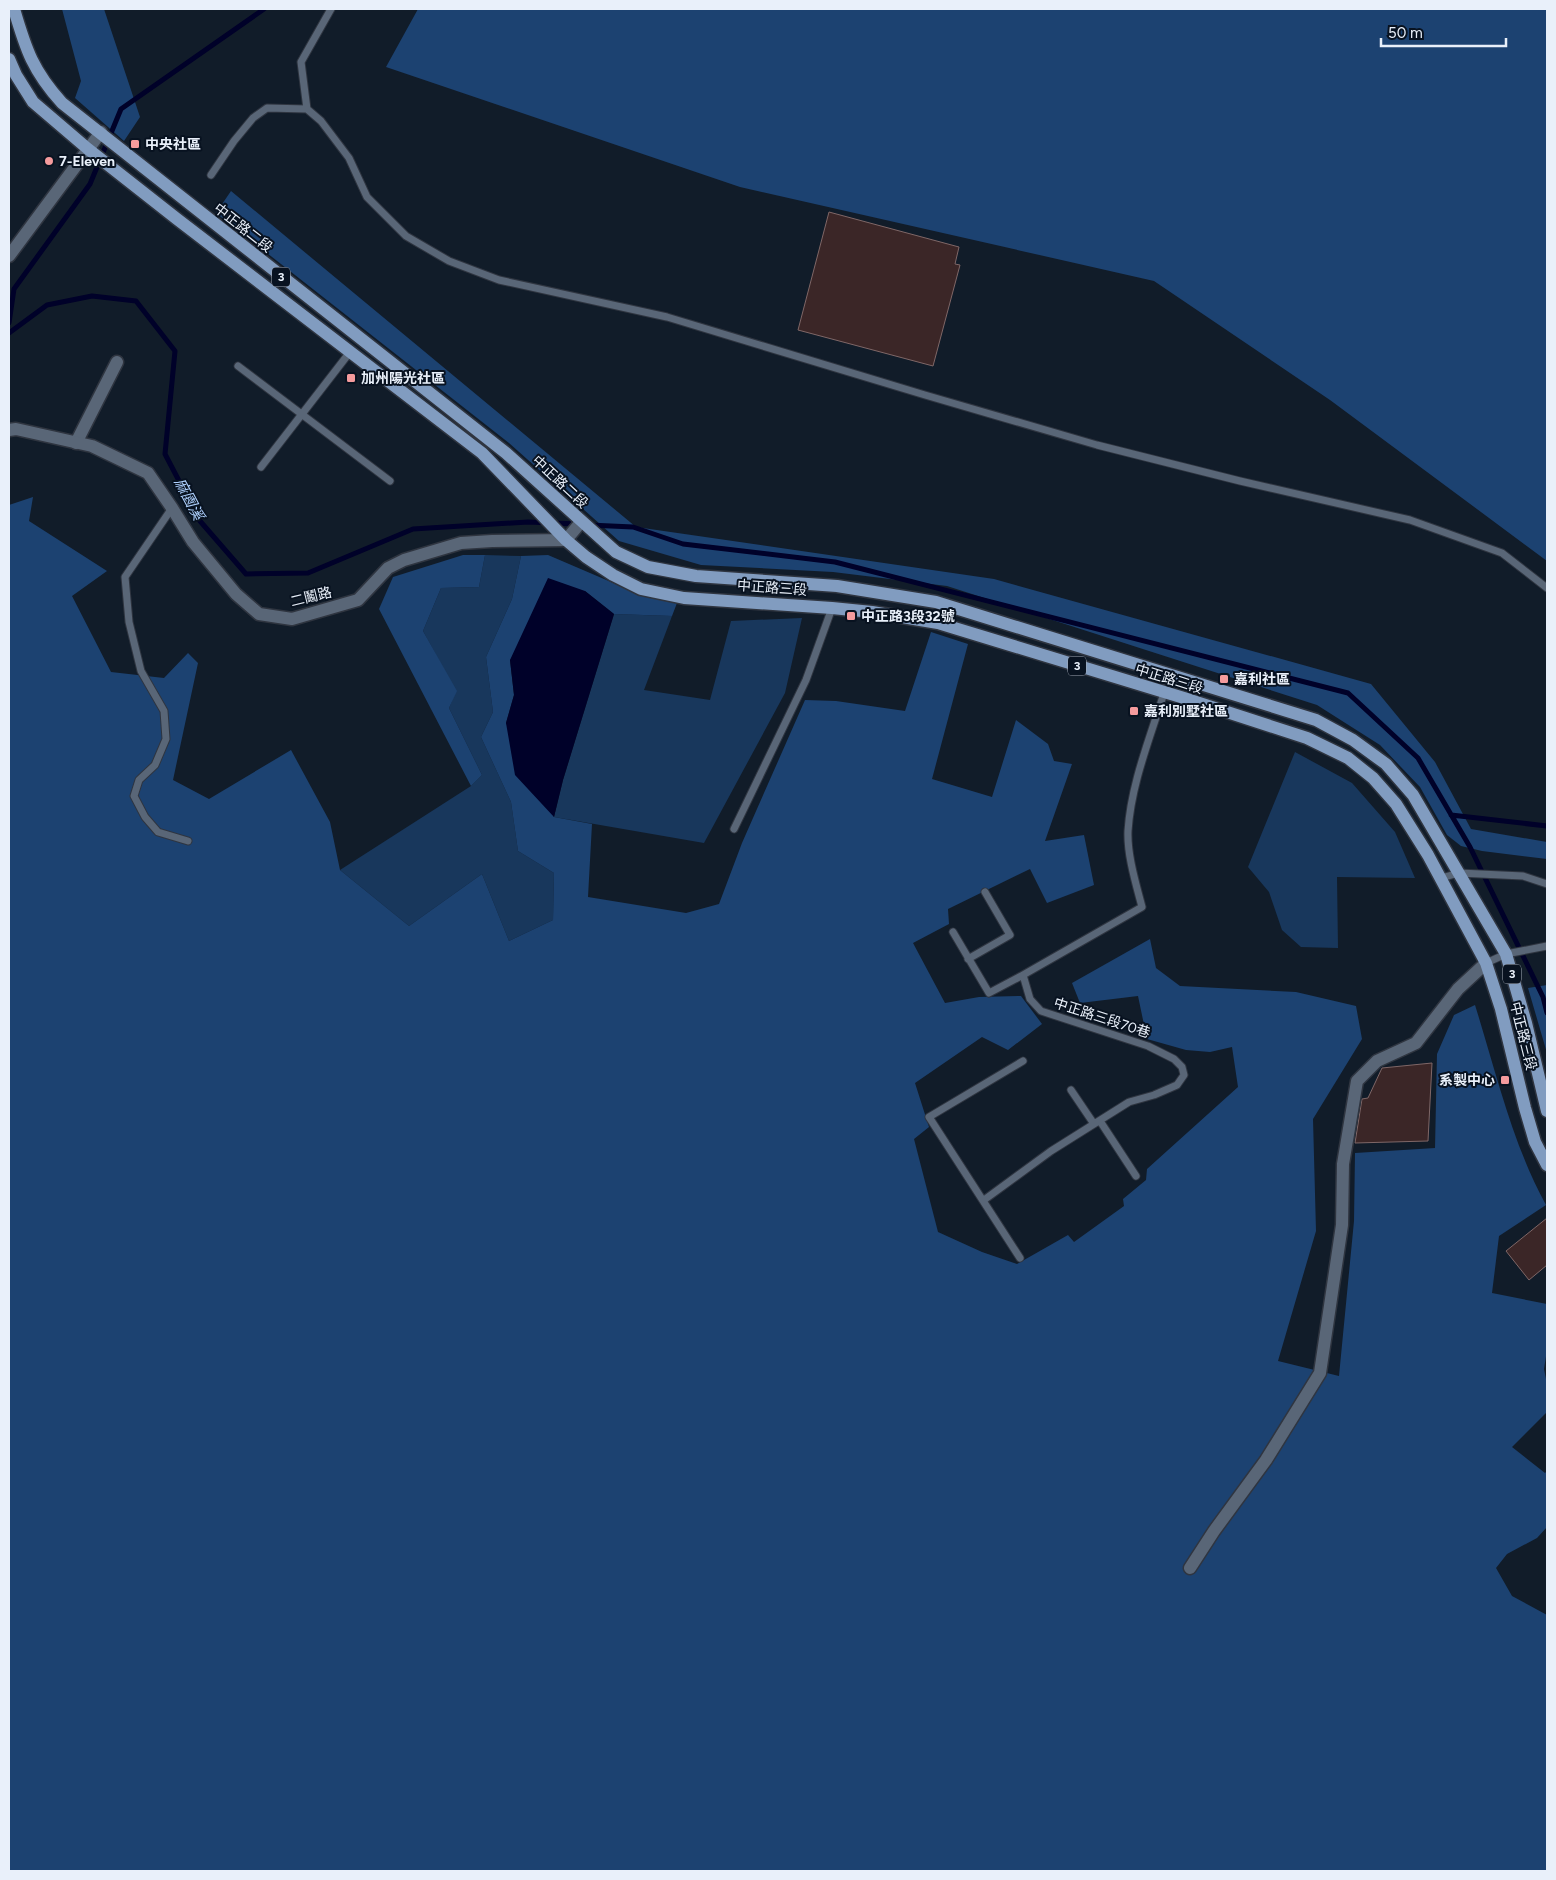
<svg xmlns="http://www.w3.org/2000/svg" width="1556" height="1880" font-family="Figtree,'Noto Sans TC',sans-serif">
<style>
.green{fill:#18375c}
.forest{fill:#1c4271}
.water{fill:#000129}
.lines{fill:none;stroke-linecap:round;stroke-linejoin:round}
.stream{stroke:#000129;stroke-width:5}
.building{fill:#3b2627;stroke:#7f6767}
.service-casing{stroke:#2f3540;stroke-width:9}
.minor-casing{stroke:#2f3540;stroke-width:15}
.tertiary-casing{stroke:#2f3540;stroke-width:15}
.primary-casing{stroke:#2f3540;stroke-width:15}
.service{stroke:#596677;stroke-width:7}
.minor{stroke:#596677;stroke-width:12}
.tertiary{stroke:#596677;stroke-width:12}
.primary{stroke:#819cc0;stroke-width:12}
.poi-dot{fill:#f59b9d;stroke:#081220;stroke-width:2}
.labels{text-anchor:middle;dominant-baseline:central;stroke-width:4;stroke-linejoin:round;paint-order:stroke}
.shield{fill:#081220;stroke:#a6adb9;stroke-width:1}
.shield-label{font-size:12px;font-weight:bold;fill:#e9f0fa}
.poi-label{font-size:14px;font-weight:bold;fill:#e9f0fa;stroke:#081220;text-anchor:start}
.street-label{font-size:14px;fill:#e9f0fa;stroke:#081220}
.water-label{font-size:15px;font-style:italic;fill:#afd1fe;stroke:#081220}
</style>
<rect width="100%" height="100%" fill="#111c29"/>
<!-- green -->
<path class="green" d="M485,555L521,556L512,599L486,657L493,712L481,737L511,802L518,851L554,873L553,920L509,941L482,874L409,926L340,870L471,786L482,775L449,708L456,691L423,631L441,588L479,587Z
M614,614L672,616L644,690L710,700L731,621L802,618L785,693L704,843L554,817L563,780Z
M1295,752L1352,783L1395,832L1415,878L1337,877L1338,948L1301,947L1282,930L1269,892L1248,867Z"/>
<!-- forest -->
<path class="forest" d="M62,9H104L140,117L124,141L75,98L81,81Z
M418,9H1547V561L1330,400L1154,281L740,187L386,67Z
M231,191L636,527L994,579L1371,684L1435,762L1471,829L1547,842V859L1482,851L1461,846L1447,835L1420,787L1380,745L1317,705L947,586L833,572L701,565L619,541L509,443L216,213Z
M33,497L29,521L107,571L72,596L111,672L164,678L188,653L198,663L173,780L209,799L291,750L330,822L340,870L409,926L482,874L509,941L553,920L554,873L518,851L511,802L481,737L493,712L486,657L512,599L521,556L548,555L639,594L677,603L672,616L614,614L585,591L510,660L514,695L506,723L554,817L592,824L588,897L686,913L719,904L742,843L805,700L836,701L905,711L931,632L968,644L932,779L992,797L1016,720L1048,744L1054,761L1072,764L1045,841L1084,835L1094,885L1047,903L1030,869L948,909L949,924L913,943L945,1003L979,997L1021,996L1042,1024L1008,1050L982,1037L915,1083L929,1127L914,1139L938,1232L982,1252L1017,1264L1068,1235L1074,1242L1124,1206L1123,1199L1146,1180L1147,1169L1238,1087L1232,1047L1210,1052L1186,1050L1147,1039L1138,996L1080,1003L1072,983L1150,939L1156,968L1180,986L1296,992L1356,1006L1362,1039L1313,1119L1316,1231L1278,1361L1339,1376L1354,1221L1355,1153L1435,1148L1437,1054L1454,1015L1475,1005C1496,1072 1512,1143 1546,1205L1499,1236L1492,1293L1547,1304V1350L1544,1369L1547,1384V1412L1512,1447L1545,1473L1547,1471V1527L1537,1538L1507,1554L1496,1568L1512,1596L1547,1615V1871H9V505Z
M463,555H485L479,587L441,588L423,631L457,691L449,708L482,775L471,786L379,609L393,577Z
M1547,985V1053L1528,988Z"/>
<!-- water -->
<path class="water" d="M548,578L585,591L614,614L563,780L554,817L515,775L506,723L514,695L510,660Z"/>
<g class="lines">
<!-- stream -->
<path class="stream" d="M9,323L14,289L90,184L121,109L264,9
M9,333L47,305L92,296L136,301L175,351L165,454L200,521L246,574L308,573L413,529L528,522L578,524
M589,525L633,527L683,544L835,562L1348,693L1418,758L1470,847L1543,997L1547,1013
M1451,815L1547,826"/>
</g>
<!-- building -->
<path class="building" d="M829,212L959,247L955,264L960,265L933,366L798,330Z
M1432,1063L1428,1141L1355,1143L1362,1099L1368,1098L1382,1068Z
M1547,1218V1265L1529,1280L1506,1251Z"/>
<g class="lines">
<defs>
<path id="service" d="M307,109L301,62L331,9
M211,175L234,141L253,118L267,108L307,109L321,121L349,158L367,197L406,236L449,261L499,280L667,317L925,395L1097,445L1240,481L1410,520L1502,553L1547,588
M238,366L390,481
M261,467L350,352
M172,508L125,577L129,622L141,671L164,711L166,739L155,765L139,780L134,796L145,817L158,832L188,841
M734,829L806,680L832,608
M1441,878L1459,873L1523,876L1547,884
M953,932L989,993L1023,975
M968,959L1010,935L985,892
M1486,963L1506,954L1547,946
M1071,1090L1094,1124
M1100,1121L1136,1176
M984,1200L1051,1151L1129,1102L1154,1095L1177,1085L1184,1075L1182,1067L1174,1059L1148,1046L1041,1011L1030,999L1023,975L1142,907C1136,884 1127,855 1128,831C1131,784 1150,738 1164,693
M1020,1258L929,1117L1023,1061"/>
<path id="minor" d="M9,256L101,132
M76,443L117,362
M1190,1568L1214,1531L1266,1460L1320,1373L1342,1225L1343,1164L1357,1081L1377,1061L1416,1043L1458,989L1486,963"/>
<path id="tertiary" d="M9,430L16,429L92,446L148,473L172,508L193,542L236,594L259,614L292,619L358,600L388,568L404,560L461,543L492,541L566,540L581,522"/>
<path id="primary" d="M14,9C26,50 33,71 62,103L506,453L616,552L648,567L696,576L837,586L936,602L1316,720L1353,740L1386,764L1413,795L1506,954L1526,1023L1547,1111
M9,59L16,75L33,102L88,149L177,219L482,453L566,540L586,557L613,575L641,589L684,598L832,608L872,612L938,623L1184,698L1307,738L1348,758L1373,778L1396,804L1428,855L1486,963L1501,1009L1525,1108L1535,1142L1547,1165"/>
</defs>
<!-- service casing -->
<use href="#service" class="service-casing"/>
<!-- minor casing -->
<use href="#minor" class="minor-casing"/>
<!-- tertiary casing -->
<use href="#tertiary" class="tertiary-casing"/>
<!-- primary casing -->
<use href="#primary" class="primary-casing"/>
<!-- service -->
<use href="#service" class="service"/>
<!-- minor -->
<use href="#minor" class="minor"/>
<!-- tertiary -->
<use href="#tertiary" class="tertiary"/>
<!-- primary -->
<use href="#primary" class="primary"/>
</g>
<!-- markers -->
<g class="poi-dot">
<rect x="130" y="139" width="10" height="10" rx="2.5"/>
<circle cx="49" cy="161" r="5"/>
<rect x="346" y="373" width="10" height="10" rx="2.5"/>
<rect x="846" y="611" width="10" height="10" rx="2.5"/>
<rect x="1219" y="674" width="10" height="10" rx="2.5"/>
<rect x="1129" y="706" width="10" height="10" rx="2.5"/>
<rect x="1500" y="1075" width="10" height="10" rx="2.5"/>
</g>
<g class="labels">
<!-- shield labels -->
<g class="shield">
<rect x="272" y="267.5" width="18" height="19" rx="4"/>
<rect x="1068" y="656.5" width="18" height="19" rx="4"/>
<rect x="1503" y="964.5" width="18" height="19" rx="4"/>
</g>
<g class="shield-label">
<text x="281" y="277">3</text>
<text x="1077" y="666">3</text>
<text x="1512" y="974">3</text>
</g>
<!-- poi labels -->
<g class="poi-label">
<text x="145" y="144">中央社區</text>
<text x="59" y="161">7-Eleven</text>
<text x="361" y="378">加州陽光社區</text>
<text x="861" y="616">中正路3段32號</text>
<text x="1234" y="679">嘉利社區</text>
<text x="1144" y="711">嘉利別墅社區</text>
<text x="1495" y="1080" text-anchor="end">系製中心</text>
</g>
<!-- street labels -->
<g class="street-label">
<text transform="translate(243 228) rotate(38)">中正路二段</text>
<text transform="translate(560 482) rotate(43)">中正路二段</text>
<text transform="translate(772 588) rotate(4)">中正路三段</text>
<text transform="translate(311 597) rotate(-14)">二鬮路</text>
<text transform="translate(1169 679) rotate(17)">中正路三段</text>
<text transform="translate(1102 1018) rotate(18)">中正路三段70巷</text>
<text transform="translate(1523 1036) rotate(76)">中正路三段</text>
</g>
<!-- water labels -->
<g class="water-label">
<text transform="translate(189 499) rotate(62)">麻園溪</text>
</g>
</g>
<!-- border -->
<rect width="1556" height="1880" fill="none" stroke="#e9f0fa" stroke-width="20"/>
<!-- scale -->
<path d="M1381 38v8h125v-8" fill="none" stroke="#e9f0fa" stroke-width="2.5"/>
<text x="1388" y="38" font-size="15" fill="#e9f0fa" stroke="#081220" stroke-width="4" paint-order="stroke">50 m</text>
</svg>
